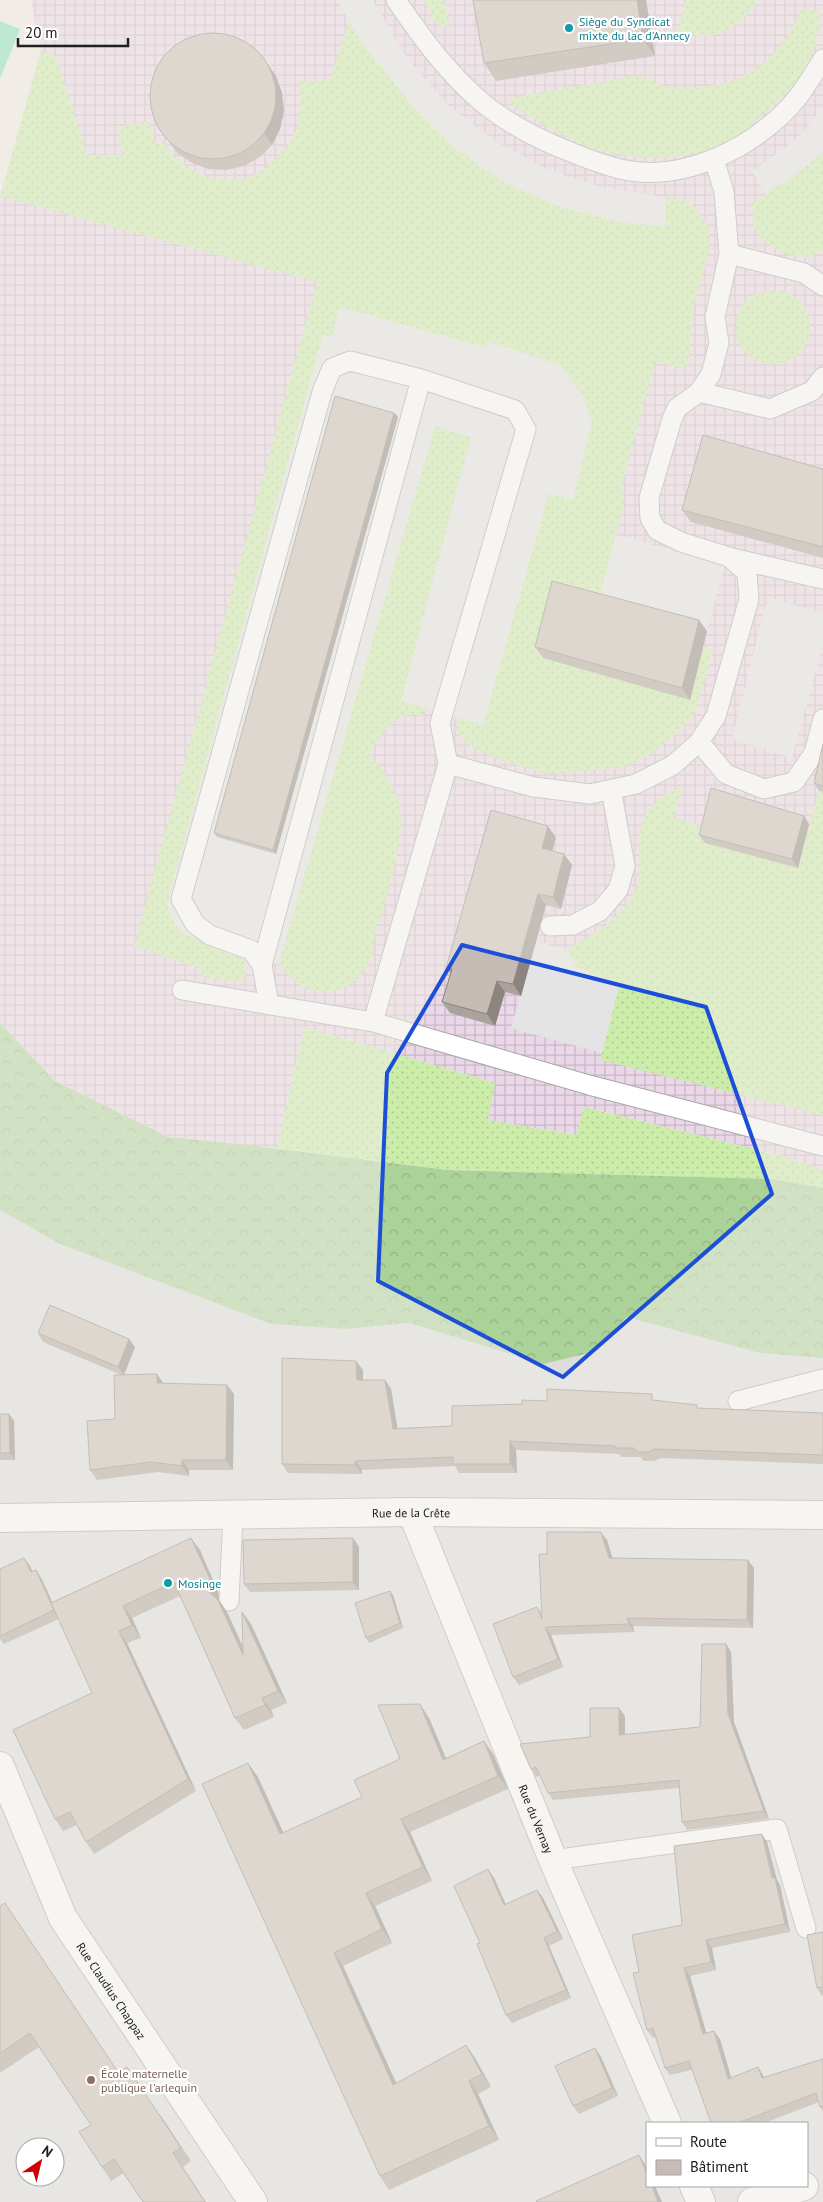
<svg xmlns="http://www.w3.org/2000/svg" width="823" height="2202" font-family="'PT Sans',sans-serif">
<style>
.residential{fill:#dedddd;fill-rule:evenodd}
.industrial{fill:url(#industrial-grid)}
.grass{fill:url(#grass-dots)}
.forest{fill:url(#forest-crowns)}
.pitch{fill:#80e3bb}
.parking{fill:#e4e4e4}
.lines{fill:none;stroke-linecap:round;stroke-linejoin:round}
.service-casing{stroke:#a7a7a7;stroke-width:21}
.minor-casing{stroke:#a7a7a7;stroke-width:30}
.service{stroke:#fff;stroke-width:19}
.minor{stroke:#fff;stroke-width:28}
.wall{fill:#aaa29c}
.shaded-wall{fill:#8b847f}
.building{fill:#c6bcb5;stroke:#8b847f}
.marked{fill:none;stroke:#1d4ed8;stroke-width:4;stroke-linejoin:round}
.culture-dot{fill:#0f9aa8;stroke:#fff;stroke-width:2}
.education-dot{fill:#8d6e63;stroke:#fff;stroke-width:2}
.labels{text-anchor:middle;dominant-baseline:central;stroke-width:4.5;stroke-linejoin:round;paint-order:stroke}
.culture-label{font-size:12px;fill:#0d838f;stroke:#fff;text-anchor:start}
.street-label{font-size:12px;fill:#202020;stroke:#fff}
.education-label{font-size:12px;fill:#785e54;stroke:#fff;text-anchor:start}
</style>
<defs>
<pattern id="industrial-grid" width="8" height="8" patternUnits="userSpaceOnUse" patternTransform="scale(1.25)"><rect width="8" height="8" fill="#ead7e7"/><path d="M0 4h8M4 0v8" fill="none" stroke="#c8b8c6"/></pattern>
<pattern id="grass-dots" width="8" height="8" patternUnits="userSpaceOnUse" patternTransform="scale(1.25)"><rect width="8" height="8" fill="#ccedaa"/><path d="M2 2h.1M6 6h.1" fill="none" stroke="#afcb92" stroke-width="1.8" stroke-linecap="round"/></pattern>
<pattern id="forest-crowns" width="20" height="18" patternUnits="userSpaceOnUse" patternTransform="scale(1.25)"><rect width="20" height="18" fill="#abd299"/><path d="M2 6a3 3 0 1 1 6 0M12 15a3 3 0 1 1 6 0" fill="none" stroke="#93b484"/></pattern>
</defs>
<rect width="100%" height="100%" fill="#f1ede6"/>
<!-- residential -->
<path class="residential" d="M0,1210L60,1244L271,1324L345,1329L409,1323L544,1364L593,1352L627,1317L760,1353L823,1358V2202H0ZM647,2123H807V2186H647ZM25,2147H55V2177H25Z"/>
<!-- industrial -->
<path class="industrial" d="M31,0H823V1170L782,1156L584,1107L577,1135L487,1120L495,1083L304,1027L277,1148L168,1137L55,1081L0,1023V198L41,51Z"/>
<!-- grass -->
<path class="grass" d="M424,0H444L450,24L441,27L434,19Z
M686,0H758C756,6 750,11 746,15C726,37 706,40 678,32Z
M802,8L822,14C818,31 815,52 805,68C794,87 776,105 758,118C750,125 741,134 732,140C691,163 633,162 590,147C563,137 538,121 513,106L510,98C541,92 573,87 604,82C614,80 628,75 638,76C650,78 661,88 674,88C736,92 778,65 802,8Z
M349,20L362,43L504,182L555,205L619,222L666,227L665,197L683,199L695,207L708,226L710,248L692,312L690,355L683,370C673,368 665,361 655,361L622,486L624,506L598,602L543,658L690,699L704,647L713,651L695,713L676,734L650,755L620,768L548,774L503,761L473,748L461,738L456,727L459,718L483,725L549,492L573,500L592,423L584,398L560,365L490,342L487,349L324,335L227,947L240,953L247,967L245,978L239,982L202,977L201,969L134,946L317,282L0,196L41,51L56,56L87,155H122L118,127L149,121L156,146L164,142C169,154 180,162 191,169C206,178 225,182 243,179C264,176 293,145 298,124C302,111 300,96 300,82L330,80Z
M823,153V250C819,252 813,256 809,257C791,259 759,245 754,226C752,219 753,210 752,203L788,180Z
M736 327a37 37 0 1 1 74 0a37 37 0 1 1-74 0Z
M434,426L471,437L401,700L427,709L422,716C393,709 384,733 369,753C380,767 392,783 398,800C408,832 390,879 383,911C372,929 377,946 369,963C358,991 317,1001 294,981C288,976 284,968 279,963Z
M683,787L673,818L708,828L798,867L819,791L823,792V1115L600,1060L620,983L578,968L567,950C593,933 621,920 635,891C650,860 624,828 660,799C667,793 673,789 683,787Z
M304,1027L495,1083L488,1120L576,1135L584,1107L782,1156L823,1170V1188L773,1179L448,1170L277,1148Z"/>
<!-- forest -->
<path class="forest" d="M0,1023L55,1081L168,1137L248,1145L448,1170L773,1179L823,1188V1358L760,1353L627,1317L593,1352L544,1364L409,1323L345,1329L271,1324L60,1244L0,1210Z"/>
<!-- pitch -->
<path class="pitch" d="M0,21L20,29L0,79Z"/>
<!-- parking -->
<path class="parking" d="M337,0H372L408,59L447,104L495,141L548,170L605,188L665,197L666,227L619,222L555,205L504,182L458,150L417,111L362,43Z
M823,106V153L788,180L765,193L752,171L785,148L806,129Z
M340,307L487,348L490,342L560,365L584,398L592,423L573,500L549,493L483,725L401,701L471,437L435,426L279,963L247,967L240,953L227,947L182,933L171,918L167,903L323,335L332,336Z
M616,535L725,564L707,631L598,602Z
M768,597L823,614V644L792,758L732,739Z
M536,941L567,950L578,968L620,983L602,1053L511,1028Z"/>
<g class="lines">
<defs>
<path id="service" d="M396,0C421,37 449,75 484,104C510,125 542,141 573,153C588,159 604,165 620,169C683,184 759,146 798,97C807,85 815,72 823,59
M729,254L804,273L823,286
M699,392L770,409L812,391L823,377
M732,558L823,579
M699,742L726,774L764,789L794,782L814,753L823,719
M448,764L534,787L590,794L636,784L673,765L699,742L716,716L749,599L747,573L729,557L681,542L657,530L650,518L649,498L672,419L677,408L699,392L711,374L719,343L715,317L729,254L724,192L714,159
M550,926L573,925L600,911L618,890L625,866L611,789
M262,965L251,950L210,935L195,924L181,899L322,392L332,368L350,361L421,379L515,410L526,429L440,723L448,764L373,1022
M182,990L373,1022L589,1085L823,1146
M269,1005L262,965L421,379
M738,1401L823,1379
M229,1601L233,1515
M553,1860L777,1829L806,1928"/>
<g id="minor">
<path id="s1" d="M412,1512L553,1860L667,2123"/>
<path id="s2" d="M0,1518L412,1512L823,1515"/>
<path id="s3" d="M0,1766L63,1918L253,2202"/>
<path d="M694,2186L701,2202"/>
<path d="M752,2202L804,2186"/>
</g>
</defs>
<!-- service casing -->
<use href="#service" class="service-casing"/>
<!-- minor casing -->
<use href="#minor" class="minor-casing"/>
<!-- service -->
<use href="#service" class="service"/>
<!-- minor -->
<use href="#minor" class="minor"/>
</g>
<!-- wall -->
<path class="wall" d="M646,0L655,56L496,81L484,63Z
M268,65L276,76L282,93L284,111L280,129L272,145L260,157L244,166L227,170L208,169L192,163L177,153L158,127Z
M394,413L398,417L276,854L217,837L214,833Z
M823,469V558L691,522L682,510Z
M707,631L690,700L543,658L535,647Z
M823,744V792L819,791L814,783Z
M809,824L798,868L705,843L699,835Z
M548,826L556,838L552,851L564,854L572,865L561,909L546,905L521,996L505,992L495,1026L450,1013L442,1002L451,974L446,968Z
M38,1333L135,1347L124,1375L163,1383L234,1394L233,1470H189V1476L158,1472L97,1480L90,1470L115,1419L122,1375L43,1342Z
M363,1370V1380H385L391,1389L397,1428L452,1426L522,1404L547,1401L656,1400L699,1408L823,1413V1464L661,1458L654,1461H644L640,1457H621L620,1454L516,1450L517,1473H459L455,1466L362,1470V1474L288,1473L282,1464Z
M0,1414H9L14,1421L15,1460H0Z
M353,1538L359,1547V1590L250,1592L244,1584Z
M607,1540L612,1558L754,1568L753,1628L633,1626L634,1632L551,1635L563,1667L519,1685L513,1677L537,1607L542,1613L547,1554Z
M200,1550L218,1592L219,1600L227,1612L243,1647L242,1612L251,1624L287,1703L271,1710L274,1717L244,1730L235,1718L180,1596L132,1618L141,1638L127,1643L196,1791L94,1854L86,1842L77,1825L63,1831L55,1819L92,1693L59,1619L4,1644L0,1639V1569L30,1566L32,1572L41,1578L52,1602Z
M393,1595L403,1628L369,1643L366,1638Z
M726,1644L731,1652L734,1722L769,1819L687,1830L682,1822L679,1788L553,1800L548,1793L540,1775L536,1777L531,1769L590,1737L625,1716V1735L700,1727Z
M429,1718L446,1758L484,1741L493,1754L508,1789L410,1832L432,1881L375,1906L392,1943L343,1966L396,2083L475,2058L491,2087L478,2094L499,2140L389,2190L380,2176L258,1777L283,1833L362,1797L400,1759Z
M767,1842L777,1880L780,1885L790,1932L712,1948L716,1970L690,1976L706,2033L720,2039L731,2078L758,2067L764,2078L823,2059V2111L820,2107L819,2102L764,2123H711L692,2070L670,2075L665,2068L656,2037L653,2038L647,2030L639,1972L682,1925Z
M488,1869L494,1878L506,1905L537,1890L543,1898L563,1939L549,1946L571,1998L512,2023L506,2015L480,1943Z
M0,1906L118,2072L162,2117L191,2161L183,2167L206,2202H143L123,2173L111,2181L102,2167L91,2125L39,2047L0,2073Z
M823,1932V1995L822,1996L817,1988Z
M595,2048L601,2057L618,2096L579,2114L573,2106Z"/>
<!-- shaded-wall -->
<path class="shaded-wall" d="M637,0H646L655,56L643,39Z
M268,65L276,76L282,93L284,111L280,129L272,145L264,133Z
M394,413L398,417L276,854L273,850Z
M699,620L707,631L690,700L682,688Z
M804,816L809,824L798,868L792,859Z
M548,826L556,838L550,859L542,848Z
M564,854L572,865L561,909L553,897Z
M538,894L546,905L521,996L513,984Z
M497,981L505,992L495,1026L487,1014Z
M129,1339L135,1347L124,1375L118,1367Z
M356,1361L363,1370V1389L357,1380Z
M157,1374L164,1384L157,1383Z
M385,1380L391,1389L399,1437L393,1429Z
M227,1385L234,1394L233,1470L226,1460Z
M9,1414L14,1421L15,1460L10,1453Z
M510,1441L516,1450L517,1473L510,1464Z
M182,1460L189,1470V1476L182,1466Z
M355,1461L362,1470V1474L355,1465Z
M601,1532L607,1540L615,1566L609,1558Z
M191,1538L200,1550L218,1592L219,1600L227,1612L252,1667L243,1655L210,1593Z
M353,1538L359,1547V1590L353,1582Z
M24,1558L30,1566L36,1580L31,1572Z
M748,1560L754,1568L753,1628L747,1620Z
M36,1570L41,1578L60,1618L54,1610Z
M390,1591L393,1595L403,1628L400,1623Z
M123,1606L132,1618L141,1638L132,1625Z
M242,1612L251,1624L287,1703L278,1691Z
M627,1618L633,1626L634,1632L629,1624Z
M545,1627L551,1635L563,1667L558,1659Z
M119,1631L127,1643L196,1791L188,1779Z
M726,1644L731,1652L734,1722L769,1819L764,1811L728,1714Z
M262,1698L271,1710L274,1717L265,1705Z
M420,1704L429,1718L452,1773L443,1760Z
M619,1708L625,1716V1743L619,1735Z
M484,1741L493,1754L508,1789L498,1776Z
M248,1763L258,1777L290,1847L280,1834Z
M401,1819L410,1832L432,1881L423,1867Z
M762,1834L767,1842L777,1880L780,1885L790,1932L785,1924Z
M488,1869L494,1878L510,1914L504,1905Z
M537,1890L543,1898L563,1939L557,1931Z
M366,1893L375,1906L392,1943L382,1929Z
M544,1938L549,1946L571,1998L566,1990Z
M706,1940L712,1948L716,1970L711,1962Z
M334,1953L343,1966L403,2098L393,2085Z
M684,1968L690,1976L709,2042L703,2034Z
M714,2031L720,2039L734,2087L728,2079Z
M466,2045L475,2058L491,2087L482,2074Z
M595,2048L601,2057L618,2096L612,2088Z
M758,2067L763,2075L768,2086L762,2078Z
M469,2081L478,2094L499,2140L489,2126Z
M639,2155L647,2167V2174Z
M652,2186H655L662,2202H658Z"/>
<!-- building -->
<path class="building" d="M473,0H637L643,39L484,63Z
M150 96a63 63 0 1 1 126 0a63 63 0 1 1-126 0Z
M335,396L394,413L273,850L214,833Z
M703,435L823,469V547L682,510Z
M552,581L699,620L682,688L535,647Z
M823,744V786L814,783Z
M711,788L804,816L792,859L699,835Z
M491,810L548,826L542,848L564,854L553,897L538,894L513,984L497,981L487,1014L442,1002L452,969L446,968Z
M50,1305L129,1339L118,1367L38,1333Z
M282,1358L356,1361L357,1380H385L393,1429L452,1426V1406L522,1404V1400L547,1401V1389L652,1394V1400L697,1405V1408L823,1413V1455L655,1449L648,1452H638L634,1448H615V1446L510,1441V1464H453V1457L355,1461V1465L282,1464Z
M157,1374V1383L227,1385L226,1460H182V1466L151,1462L90,1470L87,1421L115,1419L114,1375Z
M0,1414H9L10,1453H0Z
M547,1532H601L609,1558L748,1560L747,1620L627,1618L629,1624L545,1627L558,1659L513,1677L493,1624L537,1607L542,1619L539,1554H547Z
M191,1538L210,1579V1593L218,1600L243,1655L242,1612L278,1691L262,1698L265,1705L235,1718L174,1582L123,1606L132,1625L119,1631L188,1779L86,1842L70,1812L55,1819L13,1730L92,1693L51,1603Z
M353,1538V1582L244,1584L243,1540Z
M24,1558L31,1572L36,1570L54,1610L0,1636V1569Z
M390,1591L400,1623L366,1638L355,1603Z
M702,1644H726L728,1714L764,1811L682,1822L679,1780L548,1793L536,1767L531,1769L520,1744L590,1737V1708H619V1735L700,1727Z
M420,1704L443,1760L484,1741L498,1776L401,1819L423,1867L366,1893L382,1929L334,1953L393,2085L466,2045L482,2074L469,2081L489,2126L380,2176L202,1784L248,1763L280,1834L362,1797L354,1780L400,1759L378,1705Z
M762,1834L772,1878H775L785,1924L706,1940L711,1962L684,1968L703,2034L714,2031L728,2079L758,2067L762,2078L823,2059V2106L820,2107L816,2093L738,2123H711L689,2061L665,2068L653,2028L647,2030L633,1973L639,1972L632,1935L682,1925L674,1846Z
M488,1869L504,1905L537,1890L557,1931L544,1938L566,1990L506,2015L477,1944L480,1943L454,1886Z
M5,1903L118,2072L127,2067L152,2104L181,2148L173,2153L205,2202H143L114,2159L102,2167L79,2132L91,2125L30,2033L0,2053V1906Z
M823,1932V1987L817,1988L807,1935Z
M595,2048L612,2088L573,2106L555,2066Z
M639,2155L647,2174V2186H652L658,2202H537L536,2201Z"/>
<!-- marked area -->
<path d="M0 0H823V2202H0ZM462,945L706,1007L772,1194L563,1377L378,1281L387,1073Z" fill="#f1ede6" fill-opacity=".55" fill-rule="evenodd"/>
<path class="marked" d="M462,945L706,1007L772,1194L563,1377L378,1281L387,1073Z"/>
<!-- markers -->
<g class="culture-dot">
<circle cx="569" cy="28" r="5"/>
<circle cx="168" cy="1583" r="5"/>
</g>
<circle class="education-dot" cx="91" cy="2080" r="5"/>
<g class="labels">
<!-- culture labels -->
<g class="culture-label">
<text x="579" y="21">Siège du Syndicat<tspan x="579" dy="14">mixte du lac d'Annecy</tspan></text>
<text x="178" y="1583">Mosinge</text>
</g>
<!-- street labels -->
<g class="street-label">
<text stroke="none"><textPath href="#s2" startOffset="411">Rue de la Crête</textPath></text>
<text stroke="none"><textPath href="#s1" startOffset="331">Rue du Vernay</textPath></text>
<text stroke="none"><textPath href="#s3" startOffset="252">Rue Claudius Chappaz</textPath></text>
</g>
<!-- education labels -->
<g class="education-label">
<text x="101" y="2073">École maternelle<tspan x="101" dy="14">publique l'arlequin</tspan></text>
</g>
</g>
<!-- legend -->
<rect x="646" y="2122" width="162" height="65" fill="#ffffff" stroke="#a6a6a6"/>
<rect x="656" y="2138" width="25" height="8" fill="#ffffff" stroke="#a6a6a6"/>
<text x="690" y="2147" font-size="15" fill="#202020">Route</text>
<rect x="656" y="2160" width="25" height="15" fill="#c6bcb5" stroke="#a6a6a6"/>
<text x="690" y="2172" font-size="15" fill="#202020">Bâtiment</text>
<!-- north arrow -->
<g transform="translate(40 2162) rotate(35)"><circle r="24" fill="#ffffff" stroke="#a6a6a6"/>
<path d="M0-4L9 19L0 12L-9 19Z" fill="#cf0004"/>
<text y="-8" font-size="14" font-weight="bold" text-anchor="middle" fill="#202020">N</text>
</g>
<!-- scale -->
<path d="M18 38v8h110v-8" fill="none" stroke="#202020" stroke-width="2.5"/>
<text x="25" y="38" font-size="15" fill="#202020" stroke="#ffffff" stroke-width="4" paint-order="stroke">20 m</text>
</svg>
